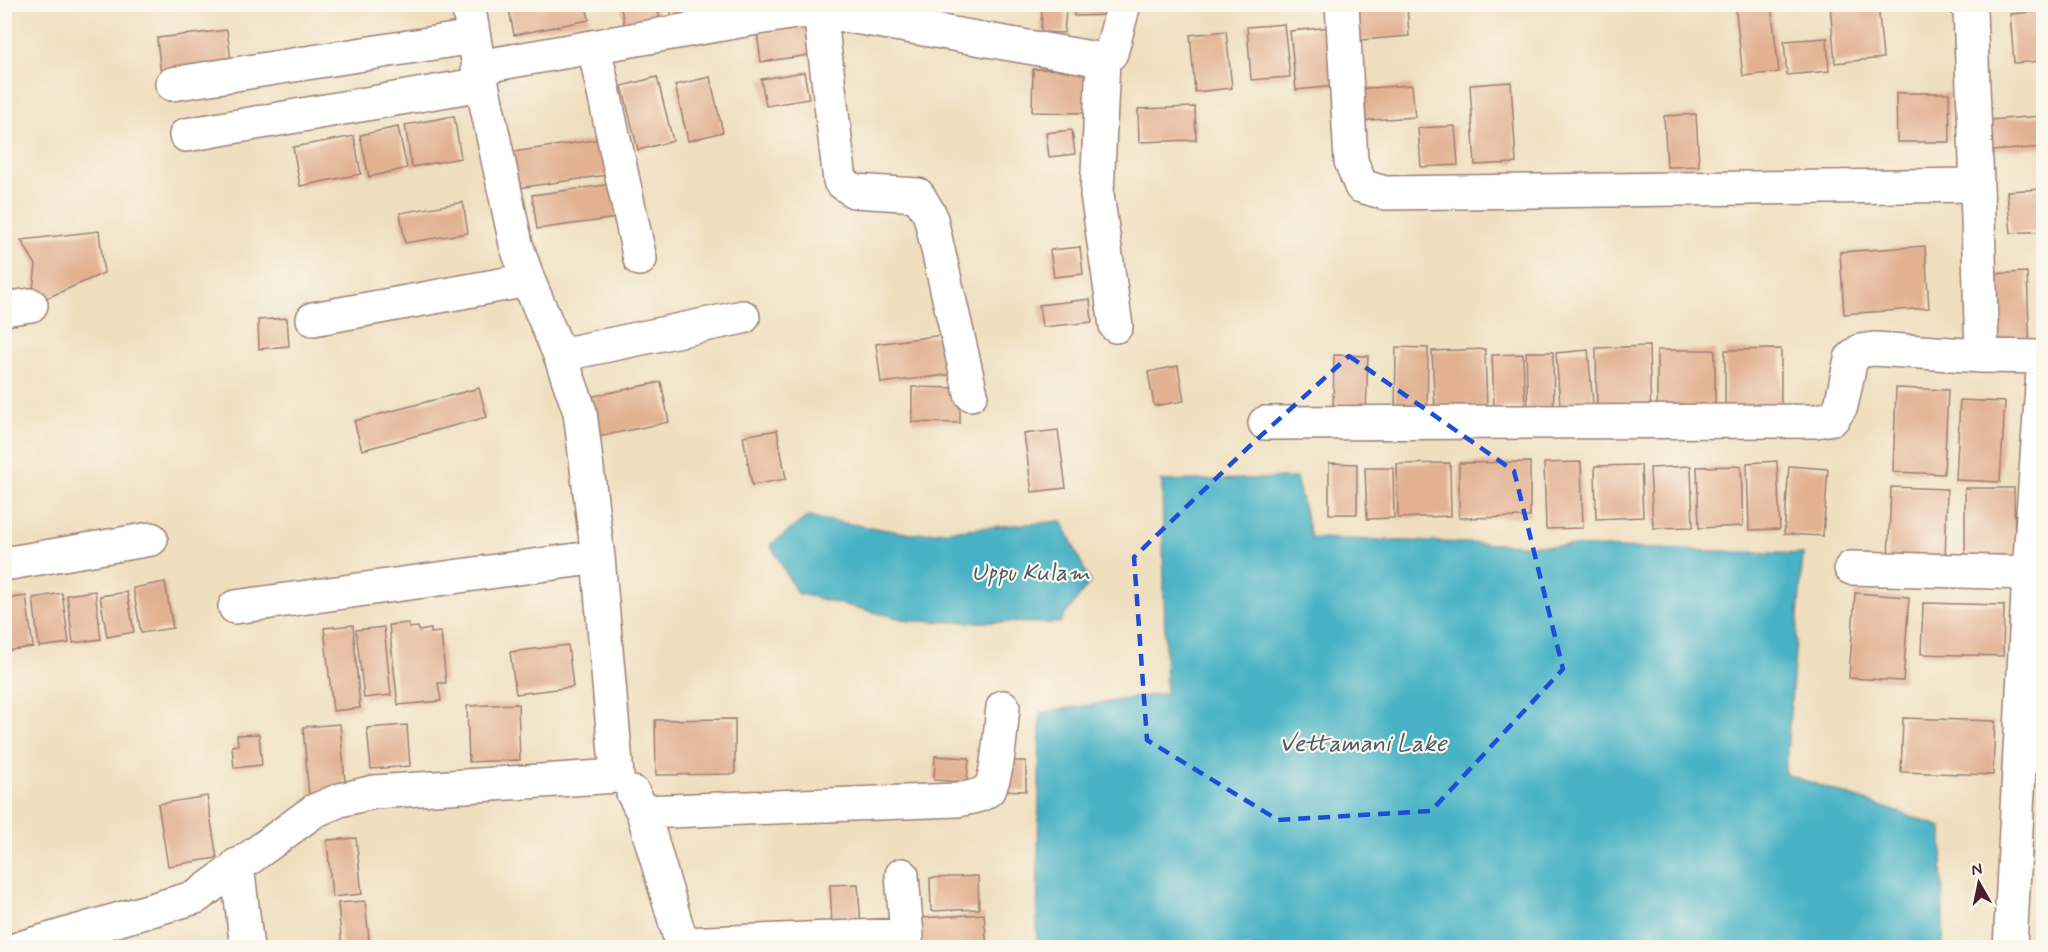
<svg xmlns="http://www.w3.org/2000/svg" width="2048" height="952" font-family="Mynerve,sans-serif">
<style>
.water{fill:#48b3c5;stroke:#496978;stroke-width:1.5}
.building{fill:#e2b192}
.lines{fill:none;stroke-linecap:round;stroke-linejoin:round}
.minor-casing{stroke:#9c7f75;stroke-width:36}
.minor{stroke:#fff;stroke-width:33}
.marked{fill:none;stroke:#1d4ed8;stroke-width:4.5;stroke-dasharray:12 8;stroke-linejoin:round}
.labels{text-anchor:middle;dominant-baseline:central;stroke-width:4.5;stroke-linejoin:round;paint-order:stroke}
.water-label{font-size:24px;font-style:italic;fill:#495a69;stroke:#fbf7ec}
</style>
<rect width="100%" height="100%" fill="#fbf7ec"/>
<filter id="ink" filterUnits="userSpaceOnUse"><feTurbulence type="fractalNoise" baseFrequency=".0167" numOctaves="2"/><feDisplacementMap in="SourceGraphic" scale="12" xChannelSelector="R" yChannelSelector="G"/><feConvolveMatrix kernelMatrix="1 2 1 2 8 2 1 2 1" color-interpolation-filters="sRGB"/></filter>
<filter id="wash" filterUnits="userSpaceOnUse"><feTurbulence type="fractalNoise" baseFrequency=".008" numOctaves="4" result="noise"/><feDisplacementMap in="SourceGraphic" scale="24" xChannelSelector="R" yChannelSelector="G"/><feGaussianBlur stdDeviation="1.35" result="paint"/><feColorMatrix in="noise" values="0 0 0 0 0 0 0 0 0 0 0 0 0 0 0 0 0 1.4 0 .05"/><feComposite in="paint" operator="in"/></filter>
<g filter="url(#wash)">
<rect width="100%" height="100%" fill="#efdfbf"/>
<!-- water -->
<path class="water" d="M1296,478L1311,538L1803,554L1785,774L1942,827L1943,947H1037L1040,713L1166,693L1162,481Z
M807,517L912,534L1062,521L1090,582L1059,623L910,621L797,593L771,545Z"/>
<g id="blocks">
<!-- building -->
<path class="building" d="M508,4H586L589,20L514,35Z
M620,4H656L663,30L627,37Z
M669,4H698L703,22L675,30Z
M1074,4H1111V15L1074,16Z
M1346,4H1407L1409,36L1349,41Z
M1735,4H1771L1779,72L1743,76Z
M1830,4H1878L1883,58L1835,63Z
M1042,7L1066,9L1064,33L1041,32Z
M2044,11V61L2014,63L2010,14Z
M1284,24L1290,77L1251,80L1247,27Z
M812,26L816,54L761,62L757,33Z
M1331,27L1336,86L1296,90L1290,31Z
M227,30L232,68L161,76L157,38Z
M1226,31L1232,88L1195,92L1190,35Z
M1827,38L1829,71L1787,75L1784,41Z
M1033,69L1085,70V113L1032,112Z
M804,72L809,99L766,106L761,79Z
M657,77L673,141L638,150L622,86Z
M710,77L723,132L688,141L675,85Z
M1511,82L1516,163L1475,165L1470,85Z
M1412,85L1415,117L1357,121L1355,89Z
M1896,93H1949L1950,142H1897Z
M1195,107L1196,140L1139,142L1138,109Z
M1696,114L1699,166L1667,167L1664,116Z
M454,116L461,158L412,167L405,125Z
M2042,116L2044,147L1992,151L1990,120Z
M1455,126L1458,165L1421,167L1418,128Z
M398,127L407,168L369,177L360,135Z
M1072,130L1075,154L1049,157L1046,133Z
M354,136L361,174L300,186L293,147Z
M602,139L607,175L511,189L506,153Z
M612,184L617,218L537,229L532,195Z
M2044,189V231L2011,233L2007,191Z
M463,202L468,233L405,243L400,213Z
M99,231L104,273L31,305L36,265L21,240Z
M1925,246L1929,308L1844,314L1840,252Z
M1080,247L1083,274L1054,277L1050,250Z
M2027,272L2030,354L1993,355L1990,274Z
M1090,299L1092,322L1042,327L1039,305Z
M287,318L289,346L259,349L258,320Z
M950,334L955,374L881,383L876,344Z
M1649,346L1651,416L1597,417L1596,348Z
M1396,347L1428,348L1427,418H1395Z
M1485,349L1487,410L1435,412L1432,351Z
M1781,349V419H1725V350Z
M1588,350L1594,415L1561,419L1556,353Z
M1657,350H1715V420H1657Z
M1526,352H1553L1554,415L1528,416Z
M1523,354L1525,406L1494,408L1492,355Z
M1334,355L1368,356L1366,412H1333Z
M1178,366L1184,401L1154,406L1148,372Z
M661,382L669,422L597,437L589,397Z
M912,387L960,388V423L912,422Z
M479,388L487,417L362,450L354,421Z
M1896,388L1948,390L1944,474L1893,472Z
M1960,400L2005,402L2000,482L1956,480Z
M777,430L786,479L752,485L743,436Z
M1058,430L1066,488L1032,492L1024,434Z
M1777,461L1780,529L1749,530L1747,463Z
M1530,462V517L1459,518V463Z
M1581,462L1583,528L1546,529L1544,463Z
M1329,463L1357,464V514H1329Z
M1450,463L1451,516L1398,518L1397,464Z
M1641,465L1643,517L1596,519L1595,466Z
M1691,466L1693,527L1653,528L1650,468Z
M1741,466L1743,526L1699,528L1697,467Z
M1789,466L1828,469L1823,536L1784,534Z
M1365,468H1393L1394,518L1367,519Z
M1891,487L1947,489L1945,563L1888,561Z
M1965,488H2014L2015,557L1965,558Z
M165,582L173,628L141,633L133,588Z
M95,591L101,639L73,643L67,595Z
M127,592L134,632L107,637L100,596Z
M62,593L69,643L39,647L33,598Z
M1855,593L1909,597L1903,681L1849,678Z
M26,596L33,647L4,651V599Z
M1923,603L2004,605L2003,656L1921,654Z
M409,623V628L418,627L419,631L431,629V633L441,632L446,683H438L441,701L398,705L389,625Z
M353,625L360,708L333,711L324,628Z
M384,627L391,695L364,698L356,630Z
M568,645L573,687L516,694L510,652Z
M518,704L520,760L469,762L467,706Z
M1903,718L1995,721L1993,775L1901,772Z
M735,719V774L656,775L655,720Z
M340,724L346,793L309,796L303,727Z
M407,725L410,766L371,769L367,728Z
M259,734L262,765L234,768L232,746L238,745L237,735Z
M935,756L969,758L967,782L934,780Z
M998,761H1026V791L998,790Z
M207,796L217,858L168,866L158,804Z
M356,838L362,894L332,897L327,840Z
M978,876L979,909L931,911L930,878Z
M858,884L861,926L832,927L830,885Z
M365,901L370,948H342L338,903Z
M984,914L987,948H923L921,918Z"/>
</g>
</g>
<g filter="url(#ink)">
<use href="#blocks" fill-opacity="0" stroke="#9c7f75" stroke-width="1.5"/>
<g class="lines">
<defs>
<path id="minor" d="M1342,4L1351,161L1361,186L1385,193L1977,185L1982,356L2043,357
M1966,4L1970,11L1977,185
M820,11L840,181L854,191L918,195L930,215L971,394
M594,47L640,259
M478,67L745,20L796,12L820,11L1103,60
M172,84L473,37
M186,135L482,84
M4,309L31,305
M313,319L528,280
M1116,326L1097,194L1103,60L1111,53L1124,4
M560,355L743,317
M1265,423L1816,421L1833,418L1841,406L1851,359L1860,351L1874,349L1982,356
M4,564L151,539
M1851,568L2029,573
M235,607L598,557
M633,793L643,812L683,948
M643,812L957,800C967,798 980,797 988,790C998,779 1001,724 1003,707
M237,865L247,948
M682,944L907,935L902,875
M20,948L196,897L314,811L340,800L374,792L617,776L598,557L580,412L560,355L528,280L516,244L482,84L468,4
M2010,948L2029,573L2044,357"/>
</defs>
<!-- minor casing -->
<use href="#minor" class="minor-casing"/>
<!-- minor -->
<use href="#minor" class="minor"/>
</g>
</g>
<!-- marked area -->
<path class="marked" d="M1349,356L1514,471L1563,669L1431,811L1278,820L1147,740L1134,557L1255,441Z"/>
<g class="labels">
<!-- water labels -->
<g class="water-label">
<text x="1031" y="573">Uppu Kulam</text>
<text x="1363" y="744">Vettamani Lake</text>
</g>
</g>
<!-- margin -->
<rect width="2048" height="952" fill="none" stroke="#fbf7ec" stroke-width="24"/>
<!-- north arrow -->
<g transform="translate(1979 883) rotate(351)" stroke="#fbf7ec" stroke-width="4.5" paint-order="stroke">
<path d="M0-4.5L10 22L0 15L-10 22Z" fill="#4a1f2b"/>
<text y="-9" font-size="16" font-weight="bold" text-anchor="middle" fill="#4a1f2b">N</text>
</g>
</svg>
